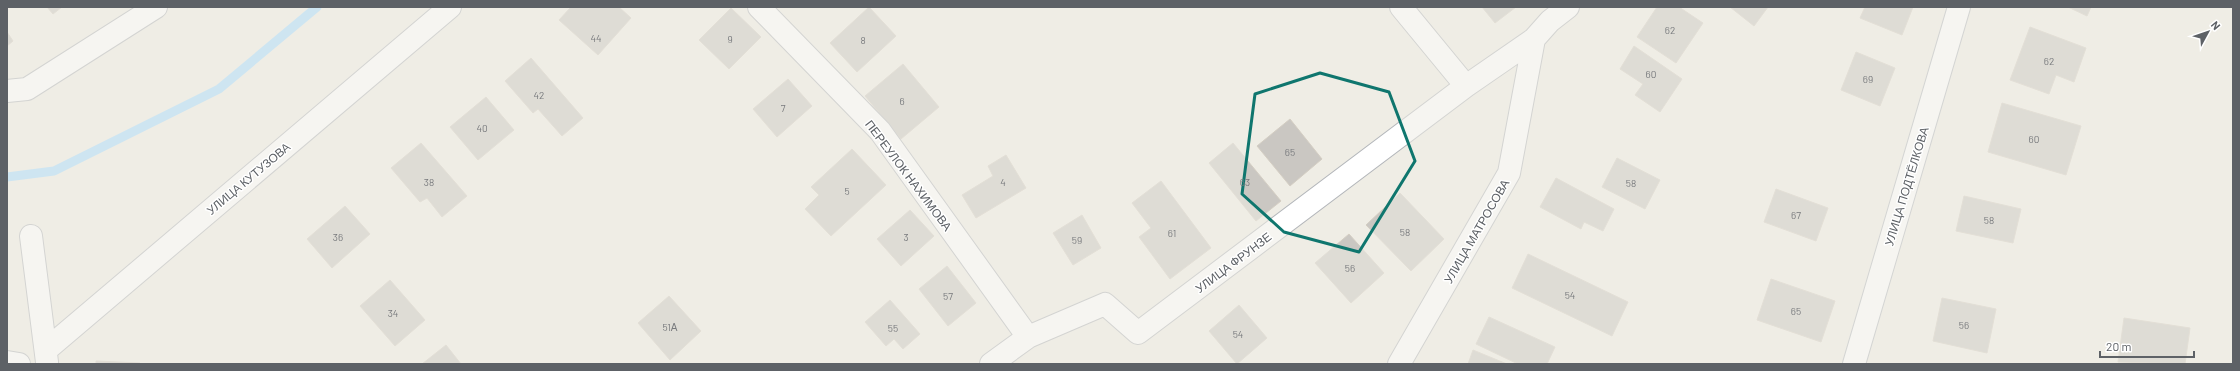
<svg xmlns="http://www.w3.org/2000/svg" width="2240" height="371" font-family="Barlow,sans-serif">
<style>
.lines{fill:none;stroke-linecap:round;stroke-linejoin:round}
.stream{stroke:#a6dcff;stroke-width:9}
.building{fill:#cac7c2;stroke:#d4cec3}
.minor-casing{stroke:#b3b6ba;stroke-width:24}
.secondary-casing{stroke:#b4b8bd;stroke-width:24}
.minor{stroke:#fff;stroke-width:22}
.secondary{stroke:#fff;stroke-width:22}
.marked{fill:none;stroke:#0f766e;stroke-width:3;stroke-linejoin:round}
.labels{text-anchor:middle;dominant-baseline:central;stroke-width:3;stroke-linejoin:round;paint-order:stroke}
.number-label{font-size:10px;fill:#787a7d}
.street-label{font-size:12px;fill:#5d6166;stroke:#fff}
</style>
<rect width="100%" height="100%" fill="#efede5"/>
<g class="lines">
<!-- stream -->
<path class="stream" d="M7,177L54,171L219,89L317,7"/>
</g>
<!-- building -->
<path class="building" d="M47,7H62L53,14Z
M571,7H619L631,18L598,55L559,20Z
M869,7L896,36L857,72L830,43Z
M1482,7H1516L1495,23Z
M1657,7H1679L1703,23L1676,63L1637,37Z
M1730,7H1768L1754,26Z
M1865,7H1913L1902,35L1860,18Z
M2068,7H2091L2087,16Z
M731,8L761,37L729,69L699,40Z
M2030,27L2086,48L2074,82L2056,75L2049,94L2010,80Z
M7,32L13,41L7,46Z
M1634,46L1682,79L1660,112L1635,95L1643,84L1620,69Z
M1856,52L1895,68L1880,106L1841,90Z
M531,58L583,118L562,136L538,109L533,113L505,81Z
M903,64L939,107L901,139L865,96Z
M788,79L812,106L777,137L753,109Z
M486,97L514,130L478,160L450,127Z
M2002,103L2081,126L2066,175L1988,152Z
M1290,119L1322,159L1290,186L1257,146Z
M421,143L467,196L442,217L427,198L420,202L391,168Z
M1233,143L1281,201L1256,221L1209,163Z
M852,149L886,185L831,236L805,209L819,195L811,187Z
M1006,155L1026,188L976,218L962,195L993,176L988,166Z
M1617,158L1660,180L1645,209L1602,187Z
M1556,178L1614,209L1603,231L1584,222L1581,229L1540,207Z
M1161,181L1211,248L1170,279L1139,237L1151,228L1132,203Z
M1776,189L1828,208L1816,241L1764,222Z
M1400,193L1444,239L1411,271L1366,225Z
M1964,196L2021,209L2013,243L1956,231Z
M345,206L370,234L332,268L307,239Z
M910,210L934,236L901,266L877,239Z
M1082,215L1101,248L1073,265L1053,233Z
M1349,234L1384,273L1351,303L1315,263Z
M1528,254L1628,302L1612,336L1512,288Z
M947,266L976,303L948,326L919,289Z
M1771,279L1835,301L1821,342L1757,320Z
M390,280L425,320L395,346L360,306Z
M669,296L701,331L670,360L638,323Z
M1942,298L1996,309L1987,353L1933,341Z
M890,300L920,334L903,349L894,339L886,346L865,322Z
M1239,305L1267,338L1237,364L1209,331Z
M1489,317L1555,347L1547,364H1518L1476,344Z
M2124,318L2190,328L2185,364L2118,362Z
M446,345L461,364H422Z
M1473,350L1507,364H1468Z
M96,361L140,363V364H96Z"/>
<g class="lines">
<defs>
<path id="minor" d="M759,7L880,131L1028,337
M1401,7L1466,86L1534,39
M7,91L27,89L156,7
M31,236L47,362
M46,350L450,7
M7,362L19,364
M991,364L1028,337L1105,304L1138,333L1466,86
M1399,364L1509,173L1534,39L1550,21L1568,7"/>
<path id="secondary" d="M1854,364L1959,7"/>
</defs>
<!-- minor casing -->
<use href="#minor" class="minor-casing"/>
<!-- secondary casing -->
<use href="#secondary" class="secondary-casing"/>
<!-- minor -->
<use href="#minor" class="minor"/>
<!-- secondary -->
<use href="#secondary" class="secondary"/>
</g>
<!-- marked area -->
<path d="M0 0H2240V371H0ZM1320,73L1389,92L1415,161L1359,252L1284,232L1242,194L1255,94Z" fill="#efede5" fill-opacity=".55" fill-rule="evenodd"/>
<path class="marked" d="M1320,73L1389,92L1415,161L1359,252L1284,232L1242,194L1255,94Z"/>
<g class="labels">
<!-- number labels -->
<g class="number-label">
<text x="1670" y="30">62</text>
<text x="596" y="38">44</text>
<text x="730" y="39">9</text>
<text x="863" y="40">8</text>
<text x="2049" y="61">62</text>
<text x="1651" y="74">60</text>
<text x="1868" y="79">69</text>
<text x="539" y="95">42</text>
<text x="902" y="101">6</text>
<text x="783" y="108">7</text>
<text x="482" y="128">40</text>
<text x="2034" y="139">60</text>
<text x="1290" y="152">65</text>
<text x="429" y="182">38</text>
<text x="1003" y="182">4</text>
<text x="1245" y="182">63</text>
<text x="1631" y="183">58</text>
<text x="847" y="191">5</text>
<text x="1796" y="215">67</text>
<text x="1989" y="220">58</text>
<text x="1405" y="232">58</text>
<text x="1172" y="233">61</text>
<text x="338" y="237">36</text>
<text x="906" y="237">3</text>
<text x="1077" y="240">59</text>
<text x="1350" y="268">56</text>
<text x="1570" y="295">54</text>
<text x="948" y="296">57</text>
<text x="1796" y="311">65</text>
<text x="393" y="313">34</text>
<text x="1964" y="325">56</text>
<text x="670" y="327">51А</text>
<text x="893" y="328">55</text>
<text x="1238" y="334">54</text>
</g>
<!-- street labels -->
<g class="street-label">
<text transform="translate(909 175) rotate(53)">ПЕРЕУЛОК НАХИМОВА</text>
<text transform="translate(248 178) rotate(-40)">УЛИЦА КУТУЗОВА</text>
<text transform="translate(1906 186) rotate(-73)">УЛИЦА ПОДТЁЛКОВА</text>
<text transform="translate(1476 231) rotate(-60)">УЛИЦА МАТРОСОВА</text>
<text transform="translate(1233 262) rotate(-37)">УЛИЦА ФРУНЗЕ</text>
</g>
</g>
<!-- border -->
<rect width="2240" height="371" fill="none" stroke="#5d6166" stroke-width="16"/>
<!-- north arrow -->
<g transform="translate(2208 32) rotate(50)" stroke="#ffffff" stroke-width="3" paint-order="stroke">
<path d="M0-3L7 15L0 10L-7 15Z" fill="#5d6166"/>
<text y="-6" font-size="11" font-weight="bold" text-anchor="middle" fill="#5d6166">N</text>
</g>
<!-- scale -->
<path d="M2100 351v6h94v-6" fill="none" stroke="#5d6166" stroke-width="2"/>
<text x="2106" y="351" font-size="12" fill="#5d6166" stroke="#ffffff" stroke-width="3" paint-order="stroke">20 m</text>
</svg>
